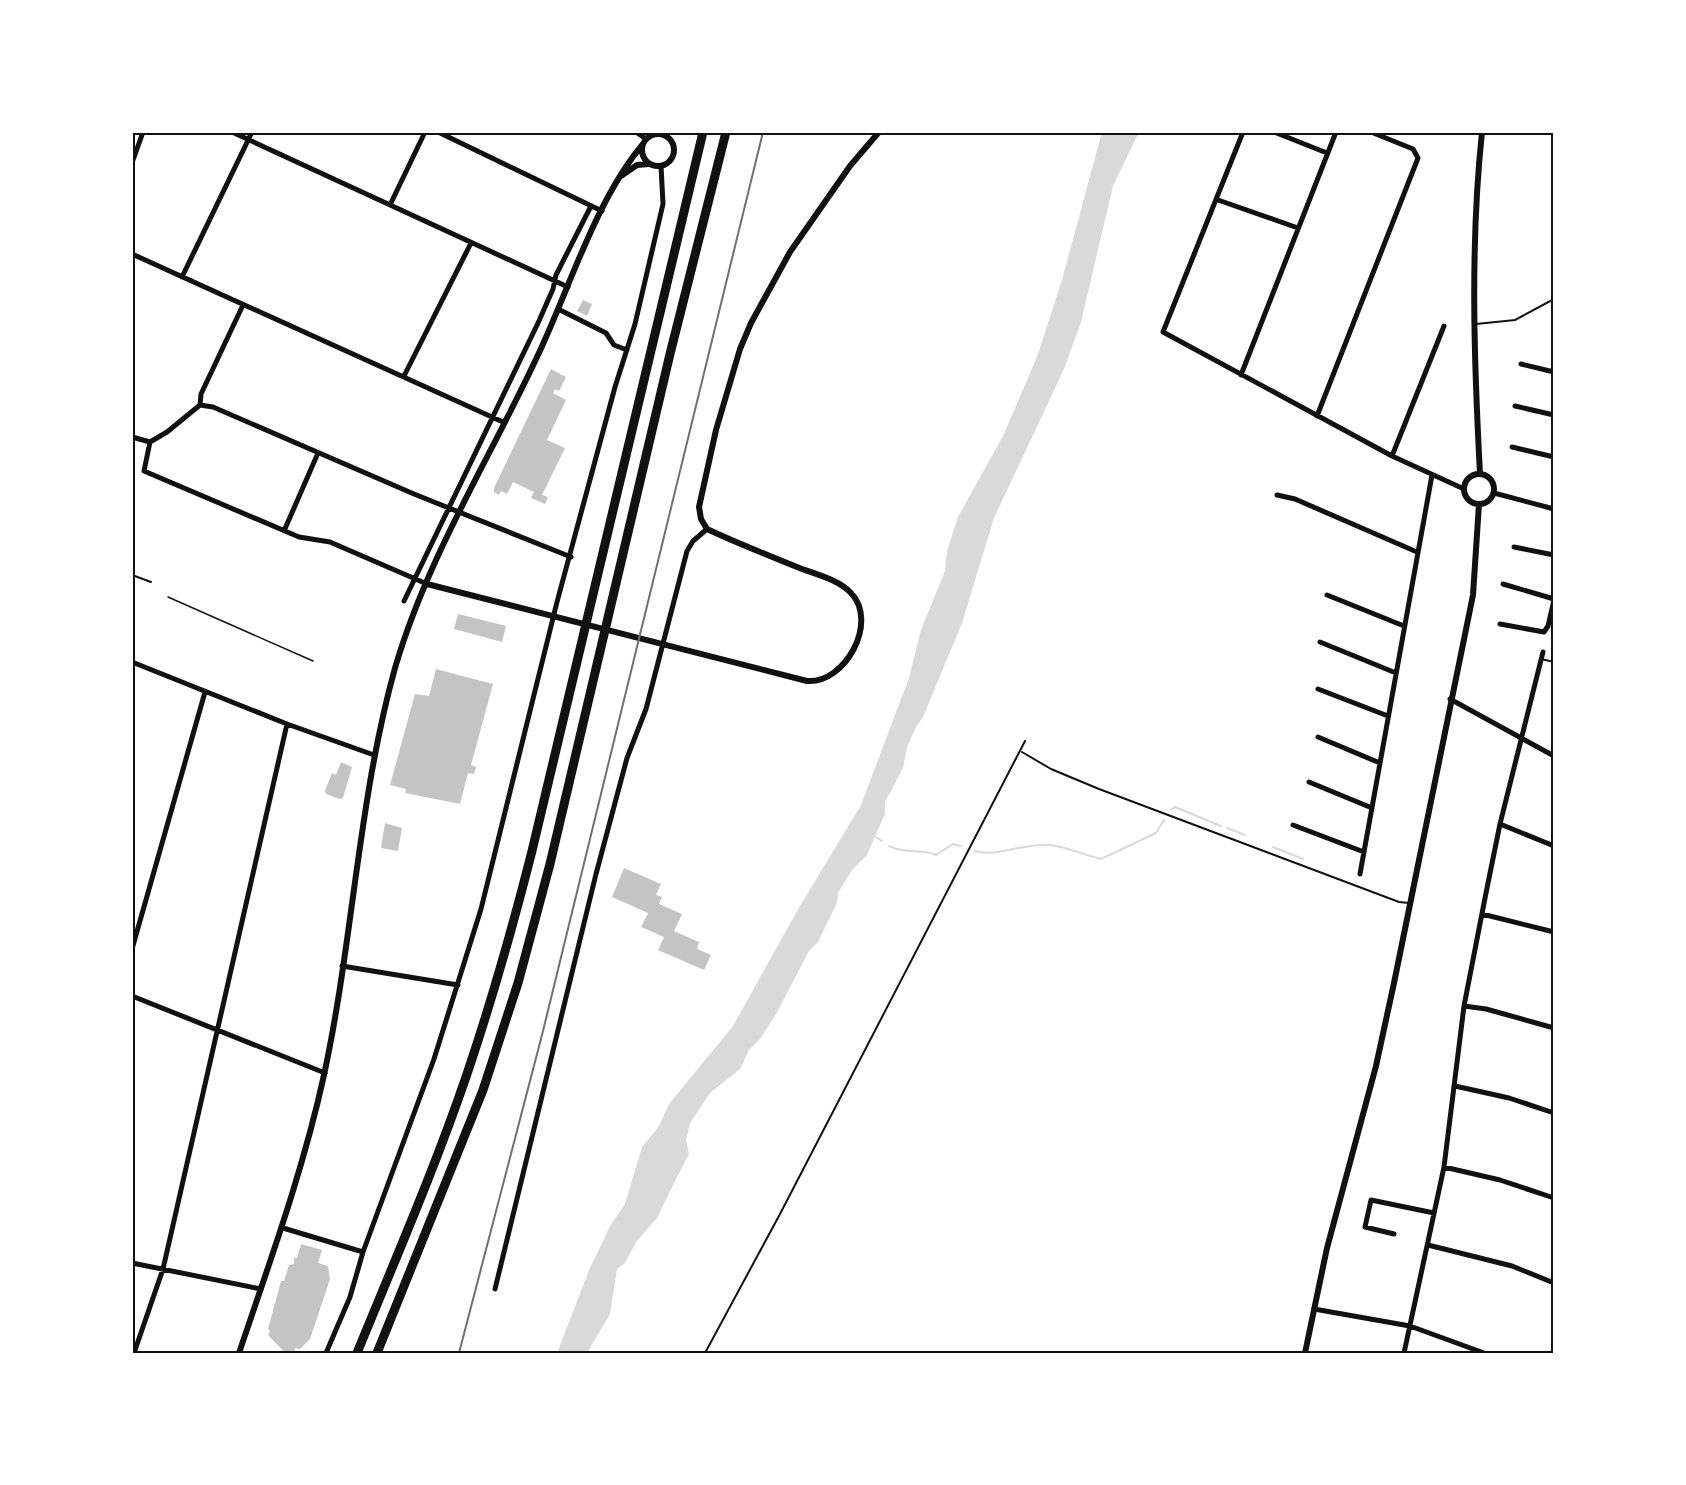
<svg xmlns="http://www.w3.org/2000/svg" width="1686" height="1485" font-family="'Source Sans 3',sans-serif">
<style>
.water{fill:#d9d9d9}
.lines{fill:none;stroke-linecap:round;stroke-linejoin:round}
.stream{stroke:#d9d9d9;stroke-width:2}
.building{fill:#c4c4c4}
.path{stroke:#111;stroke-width:1.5}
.service{stroke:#111;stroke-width:2}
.minor{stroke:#111;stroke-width:5}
.tertiary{stroke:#111;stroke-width:6}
.motorway{stroke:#111;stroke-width:9}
.rail{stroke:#707070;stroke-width:2}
.neatline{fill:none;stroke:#111;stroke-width:2}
</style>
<rect width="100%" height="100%" fill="#fff"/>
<!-- water -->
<path class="water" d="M1102,132H1139L1113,186L1081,322L1064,369L994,518L962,623L923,717L916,727L907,747L903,768L885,802V814L867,855L852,870L838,893L837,903L818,942L809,951L775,1016L760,1039L749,1050L740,1069L710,1093L690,1123L686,1140L689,1154L675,1181L657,1218L636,1242L625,1263L617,1269L610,1314L587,1353H557L590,1268L610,1226L625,1204L642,1147L659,1126L669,1104L733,1026L797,911L861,805L909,678L921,630L945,571L947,551L958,517L1003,436L1037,357L1062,280Z"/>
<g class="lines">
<!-- stream -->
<path class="stream" d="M1170,810L1175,807L1221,826
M1227,828L1245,835
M874,836L882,841
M889,846C904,854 921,849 936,855L953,844L961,846
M1273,847L1303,859
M975,851C996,858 1026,842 1050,845C1067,847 1084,855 1101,859L1156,833L1164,820"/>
</g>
<!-- building -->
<path class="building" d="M583,300L592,304L587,316L577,311Z
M551,369L566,377L559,391L555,389L553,393L566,400L547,440L565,448L542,495L548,497L545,504L531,498L534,492L513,482L507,494L501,491L499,495L494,492V488Z
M458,614L506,626L502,642L454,629Z
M436,669L493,684L471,765L476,767L474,774L468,773L460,804L405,793L406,789L390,785L415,694L429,696Z
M341,762L352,767L343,798L340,799L326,794L325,791L332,773L336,775Z
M385,823L402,828L398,851L381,848Z
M624,868L661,884L656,895L662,897L659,904L682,914L674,931L699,942L697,949L711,955L704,970L658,950L664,937L641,927L648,913L612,897Z
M301,1244L322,1250L318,1263L328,1266L330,1279L310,1339L300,1349L295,1348L294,1353H285L268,1335L270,1331L268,1329L281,1281H284L289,1265L294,1264V1258H297Z"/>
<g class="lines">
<!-- path -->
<path class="path" d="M168,597L313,661"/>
<!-- service -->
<path class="service" d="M1476,324L1515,320L1554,299
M132,575L151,582
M1541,659L1554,662
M1022,752L1051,769L1099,789L1399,902L1409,903
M705,1353L780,1214L1025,741"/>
<!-- minor -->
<path class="minor" d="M232,132L568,287
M438,132L602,211
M636,132L646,139
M1243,132L1163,332L1392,456L1464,489
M1274,132L1327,153
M132,163L143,132
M1218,200L1298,228
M390,205L425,132
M132,254L503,422
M182,277L252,132
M243,305L201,394L200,405L167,432L150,442L144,471L299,537L330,542L427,584
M558,309L606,333L614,345L627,350
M1521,364L1554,372
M1241,375L1336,132
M404,376L471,243
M200,405L213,407L414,494L571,557
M1515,406L1554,415
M1317,416L1418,158L1413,149L1371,132
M132,437L150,442
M1512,447L1554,457
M1392,456L1444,326
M1494,493L1554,509
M1277,495L1295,499L1417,552
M284,531L318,453
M1514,547L1554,555
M1503,584L1554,599
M1327,595L1404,626
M404,601L538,323L553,289L556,275L591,206
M1500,624L1544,632L1548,626L1554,600
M1320,642L1396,673
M132,662L287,724L374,755
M1318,689L1388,716
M1450,699L1554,756
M1318,737L1380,763
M1309,782L1372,808
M1500,824L1554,846
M1293,825L1364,852
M1360,874L1432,475
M1482,914L1554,932
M132,949L205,692
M342,966L458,985
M132,996L325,1073
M1464,1006L1486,1009L1554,1028
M1455,1086L1509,1098L1554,1113
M1444,1167L1500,1180L1554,1198
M283,1228L363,1252
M1394,1234L1365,1227L1371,1200L1434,1213
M1428,1245L1512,1266L1554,1283
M132,1263L261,1289
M495,1289L596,874L627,758L646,709L687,551L693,541L707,529
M1314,1309L1410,1326L1484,1353
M134,1353L163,1269L287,724
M326,1353L350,1297L363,1252L434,1059L481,909L557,602L615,387L635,324L663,204L661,166
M1404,1353L1444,1167L1464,1006L1486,893L1500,824L1543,652"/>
<!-- tertiary -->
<path class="tertiary" d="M642 150a16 16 0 1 1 32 0a16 16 0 1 1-32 0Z
M621,176L637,165L649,164
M1464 489a15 15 0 1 1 30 0a15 15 0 1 1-30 0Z
M1480,474C1474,361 1470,245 1482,132
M427,584L807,681C845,684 879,622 851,593C838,579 814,574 797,567C767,555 737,543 707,529L701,519L699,507L716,430L740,349L751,323L790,252L850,166L879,132
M239,1353C270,1261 303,1171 324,1075C353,941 358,801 395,668C427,558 489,460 537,357C569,290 595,201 643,144
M1305,1353L1327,1248L1376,1066L1394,983L1473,595L1479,504"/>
<!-- motorway -->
<path class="motorway" d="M357,1353C395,1260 435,1168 467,1074C492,1000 513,926 532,851L703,132
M377,1353L483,1090L518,983L550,864L670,354L726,132"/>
<!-- rail -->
<path class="rail" d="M459,1353L542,1035L763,132"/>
</g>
<!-- border -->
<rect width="1686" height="1485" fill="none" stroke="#ffffff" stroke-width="267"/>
<rect x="134" y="134" width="1418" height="1218" class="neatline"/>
</svg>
